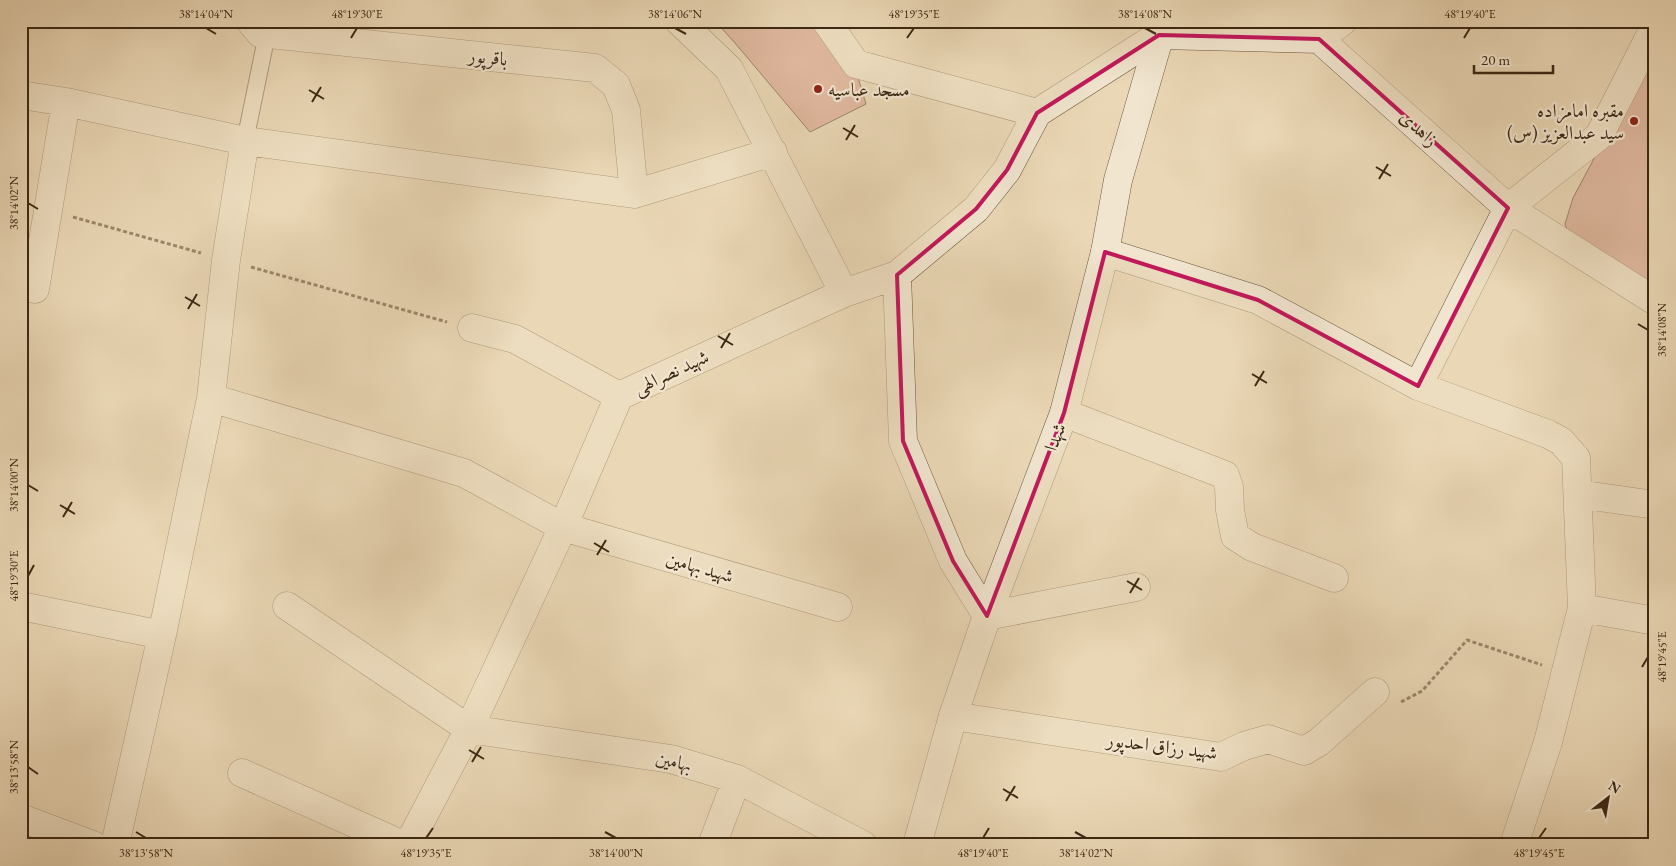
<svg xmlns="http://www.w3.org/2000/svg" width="1676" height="866" font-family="'EB Garamond',Amiri,serif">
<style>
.building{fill:#d59587;stroke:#3d2813}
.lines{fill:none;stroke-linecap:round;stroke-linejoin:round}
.service-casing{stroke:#68543c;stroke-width:18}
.minor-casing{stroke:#68543c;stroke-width:29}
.tertiary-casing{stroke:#68543c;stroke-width:29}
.path{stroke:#3d2813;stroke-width:3;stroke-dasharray:4 2.5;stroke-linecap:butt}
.service{stroke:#f1e5cf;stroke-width:16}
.minor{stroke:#f1e5cf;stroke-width:28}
.tertiary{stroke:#f1e5cf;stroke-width:28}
.marked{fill:none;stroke:#c2185b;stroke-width:4;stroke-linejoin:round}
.ticks{fill:none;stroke:#3d2813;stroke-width:2}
.poi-dot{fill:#8f2418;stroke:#f1e5cf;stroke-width:2}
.labels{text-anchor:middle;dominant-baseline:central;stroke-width:4.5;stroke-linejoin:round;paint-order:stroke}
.street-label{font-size:19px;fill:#3d2813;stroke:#f1e5cf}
.poi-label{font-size:19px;fill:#3d2813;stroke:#f1e5cf;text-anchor:start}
.neatline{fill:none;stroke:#3d2813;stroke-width:2}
.ticks-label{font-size:12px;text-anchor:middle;fill:#3d2813}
</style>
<rect width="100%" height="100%" fill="#ead7b5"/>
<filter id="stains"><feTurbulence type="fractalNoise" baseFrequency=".004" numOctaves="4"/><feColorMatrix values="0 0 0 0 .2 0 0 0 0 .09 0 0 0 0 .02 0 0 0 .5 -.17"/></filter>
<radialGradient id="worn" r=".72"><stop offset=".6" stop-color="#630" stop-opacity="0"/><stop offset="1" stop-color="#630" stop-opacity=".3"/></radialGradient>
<!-- building -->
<path class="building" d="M715,21H818L857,74L866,104L810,132L735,43Z
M1655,44V297L1574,247L1565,224L1573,198Z"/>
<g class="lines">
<defs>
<path id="service" d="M245,141L267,34"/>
<path id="minor" d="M250,21L260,33L595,68L616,85L626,110L634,194
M679,21L729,69L844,293
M826,21L856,64L1037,113L1159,35L1319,39L1508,208L1655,301
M1319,39L1343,21
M21,95L66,102L245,141L634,194L773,152
M1105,252L1258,300L1418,386L1548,434L1561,441L1576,458L1582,608L1548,742L1514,845
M897,275L903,441L953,561L987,616L1136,587
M21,287L35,289L66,102
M472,328L515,339L619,396
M1418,386L1508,208L1599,136L1655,26
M211,398L464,473L563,527L838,607
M1064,413L1225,475L1229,487L1230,510L1235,536L1252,547L1334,578
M1578,494L1655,505
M21,606L162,635
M287,606L469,729L671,759L737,779L863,845
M1582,608L1655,621
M953,716L1221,757L1244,746L1268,739L1304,751L1319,742L1375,692
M242,773L403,845
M21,818L93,845
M115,845L162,635L211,398L226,260L245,141
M408,845L469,729L563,527L619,396L844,293L897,275L976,209L1007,170L1037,113
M712,845L737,779"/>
<path id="tertiary" d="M917,845L953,716L987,616L1064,413L1105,252L1118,180L1164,21"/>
</defs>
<!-- service casing -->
<use href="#service" class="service-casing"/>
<!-- minor casing -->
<use href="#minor" class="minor-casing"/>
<!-- tertiary casing -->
<use href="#tertiary" class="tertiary-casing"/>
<!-- path -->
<path class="path" d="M73,217L201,253
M251,267L447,322
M1401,702L1422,691L1467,640L1542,665"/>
<!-- service -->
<use href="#service" class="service"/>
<!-- minor -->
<use href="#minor" class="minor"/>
<!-- tertiary -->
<use href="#tertiary" class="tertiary"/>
</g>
<!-- marked area -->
<path d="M0 0H1676V866H0ZM1159,35L1319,39L1508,208L1418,386L1258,300L1105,252L1064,413L987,616L953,561L903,441L897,275L976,209L1007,170L1037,113Z" fill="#ead7b5" fill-opacity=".55" fill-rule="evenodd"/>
<path class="marked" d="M1159,35L1319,39L1508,208L1418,386L1258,300L1105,252L1064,413L987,616L953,561L903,441L897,275L976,209L1007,170L1037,113Z"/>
<!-- ticks -->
<path class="ticks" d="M206,28L216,34M675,28L686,34M1145,28L1156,34M351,38L357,28M907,38L914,28M1464,38L1470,28M309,90L324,99M312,102L321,87M843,128L858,137M846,140L855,125M1376,167L1391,176M1379,179L1388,164M28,203L38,209M185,297L200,306M188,309L197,294M1638,324L1648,330M718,336L733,345M721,348L730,333M1252,374L1267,383M1255,386L1264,371M28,485L38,491M60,505L75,514M63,517L72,502M594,543L609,552M597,555L606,540M28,576L34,565M1127,581L1142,590M1130,593L1139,578M1642,667L1648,657M469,750L484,759M472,762L481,747M28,767L38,774M1003,789L1018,798M1006,801L1015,786M136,832L146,838M605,832L616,838M1075,832L1086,838M426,838L433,828M983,838L989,828M1539,838L1546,828"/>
<!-- markers -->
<g class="poi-dot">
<circle cx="818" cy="89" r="5"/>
<circle cx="1634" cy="121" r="5"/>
</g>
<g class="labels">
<!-- street labels -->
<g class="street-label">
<text transform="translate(488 57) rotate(6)">باقرپور</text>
<text transform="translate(1419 128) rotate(42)">زاهدی</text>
<text transform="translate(671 372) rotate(-25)">شهید نصرالهی</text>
<text transform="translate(1055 437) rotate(-69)">شهدا</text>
<text transform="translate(700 567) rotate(16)">شهید بهامین</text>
<text transform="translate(1162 746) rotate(7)">شهید رزاق احدپور</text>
<text transform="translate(674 761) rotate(13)">بهامین</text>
</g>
<!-- poi labels -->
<g class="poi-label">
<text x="828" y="89">مسجد عباسیه</text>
<text x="1624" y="110" text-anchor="end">مقبره امامزاده<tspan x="1624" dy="22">سید عبدالعزیز (س)</tspan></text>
</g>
</g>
<!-- margin -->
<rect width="1676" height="866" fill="none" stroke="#ead7b5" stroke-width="55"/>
<!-- north arrow -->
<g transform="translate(1608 798) rotate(31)" stroke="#f1e5cf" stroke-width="4" paint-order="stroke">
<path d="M0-4L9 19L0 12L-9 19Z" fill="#3d2813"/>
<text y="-8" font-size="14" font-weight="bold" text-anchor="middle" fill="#3d2813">N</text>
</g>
<!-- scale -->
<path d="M1474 65v8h79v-8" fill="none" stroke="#3d2813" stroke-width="2.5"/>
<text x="1481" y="65" font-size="15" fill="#3d2813" stroke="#f1e5cf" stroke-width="4" paint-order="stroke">20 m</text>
<rect x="28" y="28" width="1620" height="810" class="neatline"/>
<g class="ticks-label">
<text x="206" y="18">38°14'04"N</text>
<text x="357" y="18">48°19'30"E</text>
<text x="675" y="18">38°14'06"N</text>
<text x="914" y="18">48°19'35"E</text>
<text x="1145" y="18">38°14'08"N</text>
<text x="1470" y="18">48°19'40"E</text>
<text transform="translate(14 203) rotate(-90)" y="4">38°14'02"N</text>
<text transform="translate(1662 330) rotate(-90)" y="4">38°14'08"N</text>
<text transform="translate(14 485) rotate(-90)" y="4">38°14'00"N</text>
<text transform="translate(14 576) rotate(-90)" y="4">48°19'30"E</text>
<text transform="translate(1662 657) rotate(-90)" y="4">48°19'45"E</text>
<text transform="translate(14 767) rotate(-90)" y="4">38°13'58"N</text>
<text x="146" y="857">38°13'58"N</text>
<text x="426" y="857">48°19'35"E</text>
<text x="616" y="857">38°14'00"N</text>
<text x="983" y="857">48°19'40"E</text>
<text x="1086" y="857">38°14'02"N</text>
<text x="1539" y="857">48°19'45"E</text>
</g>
<rect width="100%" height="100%" filter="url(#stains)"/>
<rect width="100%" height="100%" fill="url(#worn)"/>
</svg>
